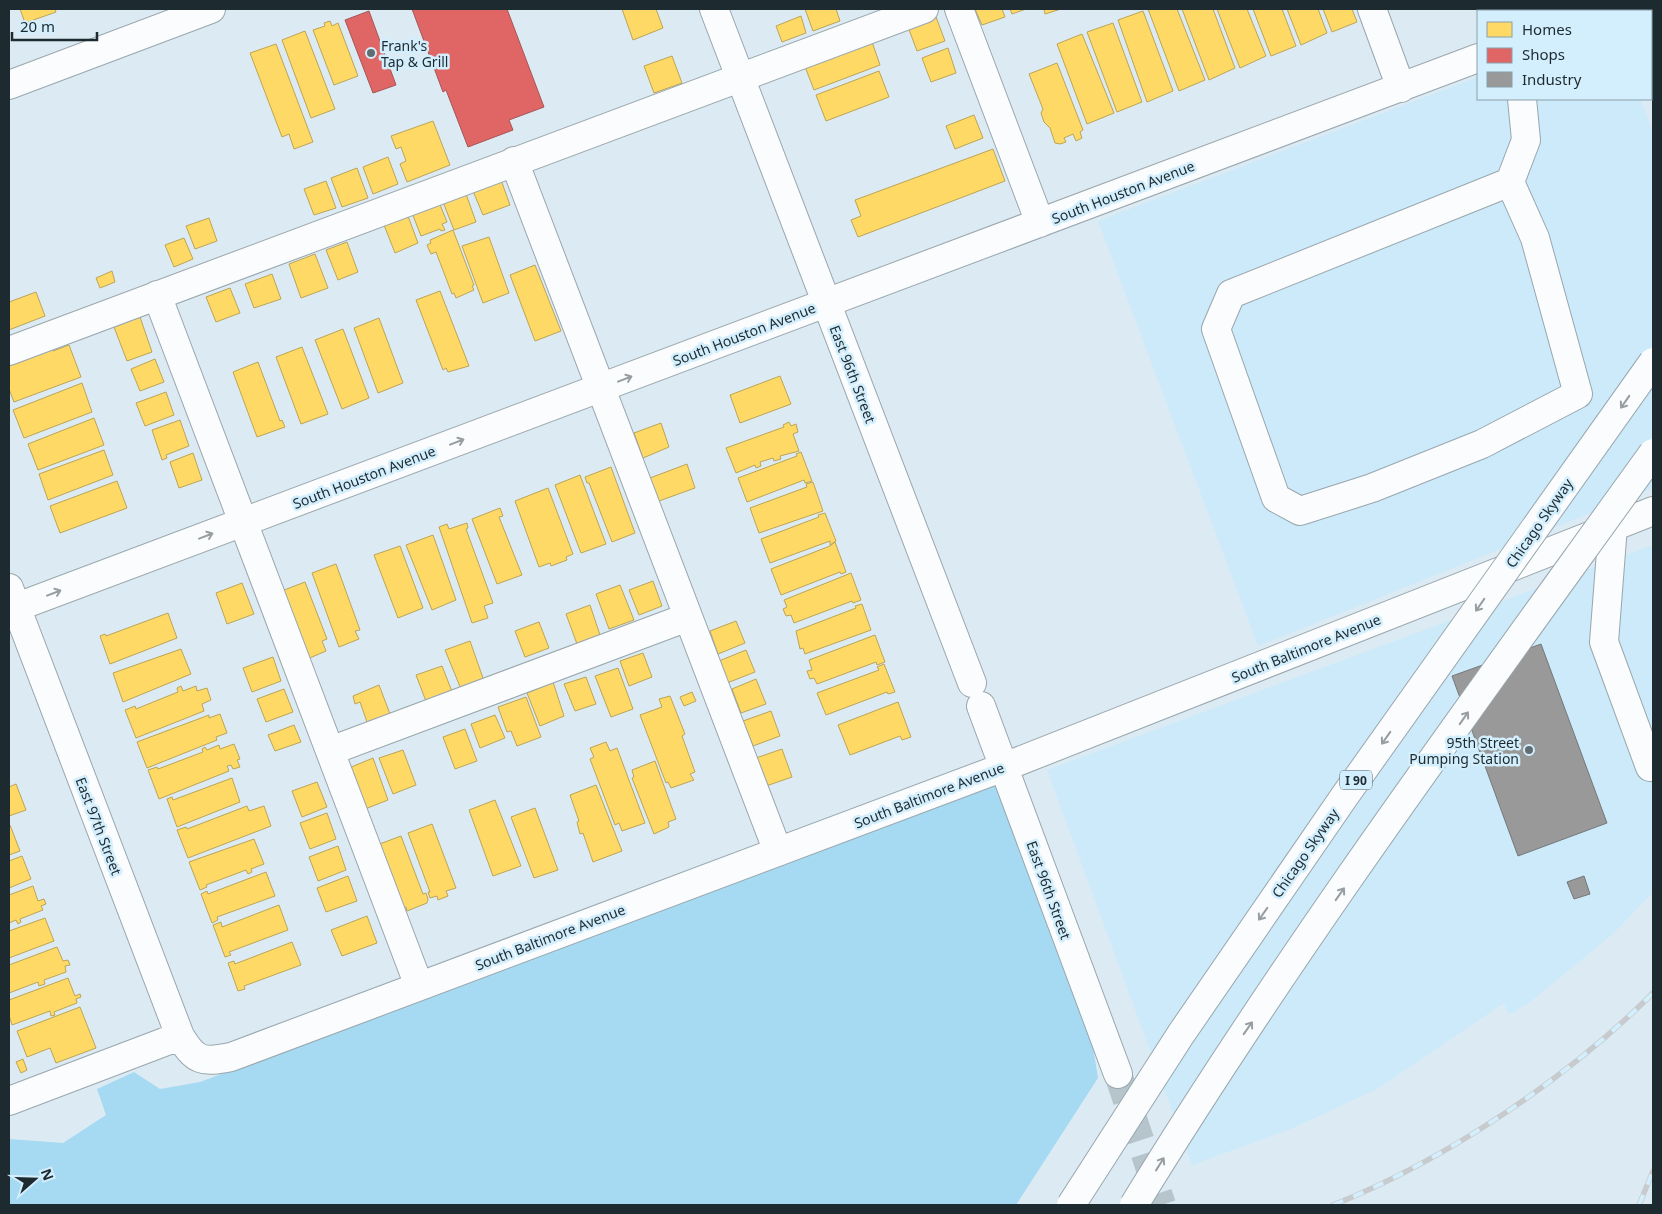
<svg xmlns="http://www.w3.org/2000/svg" width="1662" height="1214" font-family="'Noto Sans',sans-serif">
<style>
.built{fill:#cceafa}
.green{fill:#a6d9f2}
.homes{fill:#ffd966;stroke:#bba456}
.shops{fill:#e06666;stroke:#a65456}
.industry{fill:#999;stroke:#74787a}
.lines{fill:none;stroke-linecap:round;stroke-linejoin:round}
.minor-tunnel{stroke:#b6c4cc;stroke-width:28;stroke-dasharray:28 14;stroke-linecap:butt}
.minor-casing{stroke:#99a6ad;stroke-width:30}
.major-casing{stroke:#99a6ad;stroke-width:30}
.minor{stroke:#fafcfd;stroke-width:28}
.major{stroke:#fafcfd;stroke-width:28}
.rail-casing{stroke:#c7cbcd;stroke-width:5.5}
.rail{stroke:#d3eefc;stroke-width:4;stroke-dasharray:11;stroke-linecap:butt}
.highway-bridge-casing{stroke:#99a6ad;stroke-width:30;stroke-linecap:butt}
.highway-bridge{stroke:#fafcfd;stroke-width:28}
.oneway{stroke:#979ea1}
.poi-dot{fill:#606e74;stroke:#d3eefc;stroke-width:2}
.labels{text-anchor:middle;dominant-baseline:central;stroke-width:5;stroke-linejoin:round;paint-order:stroke}
.shield{fill:#d3eefc;stroke:#54656d;stroke-width:1}
.shield-label{font-size:12px;font-weight:bold;fill:#1d2a30}
.poi-label{font-size:14px;fill:#1d2a30;stroke:#d3eefc;text-anchor:start}
.street-label{font-size:14px;fill:#1d2a30;stroke:#d3eefc}
</style>
<rect width="100%" height="100%" fill="#dcebf3"/>
<!-- built -->
<path class="built" d="M1478,77V99H1641L1653,133V488L1258,646L1098,221Z
M1653,545V892L1613,934L1530,1002L1509,1015L1504,1003L1377,1089L1293,1128L1192,1165L1047,770Z"/>
<!-- green -->
<path class="green" d="M1002,781L1088,1016L1098,1078L1016,1205H9V1139L63,1143L106,1115L97,1089L134,1072L160,1089L200,1082Z"/>
<!-- homes -->
<path class="homes" d="M20,9H55L56,12L25,23Z
M622,9H656L663,28L633,40Z
M805,9H836L840,21L813,31Z
M975,9H1002L1005,17L982,25Z
M1010,9H1026L1012,14Z
M1044,9H1061L1045,14Z
M1148,9H1177L1205,80L1179,91Z
M1182,9H1213L1235,68L1209,80Z
M1217,9H1247L1266,56L1240,68Z
M1253,9H1282L1296,46L1271,56Z
M1287,9H1318L1327,33L1301,45Z
M1323,9H1352L1357,22L1332,32Z
M1143,11L1173,91L1147,102L1118,20Z
M801,16L806,33L782,42L776,26Z
M936,17L945,41L917,51L908,27Z
M330,21L332,26L338,23L358,76L334,85L313,30L325,26L324,23Z
M1113,23L1142,102L1117,112L1087,32Z
M305,31L335,109L311,118L282,40Z
M1082,34L1114,113L1087,124L1057,44Z
M871,39L880,65L814,90L804,64Z
M276,44L313,142L294,149L289,134L282,137L250,53Z
M948,48L956,73L931,82L922,58Z
M672,56L682,83L654,93L644,66Z
M1057,63L1083,130L1080,132L1082,138L1076,141L1073,134L1064,138L1066,142L1060,144L1055,143L1050,128L1044,122L1041,113L1043,109L1029,74Z
M879,71L889,97L826,121L816,95Z
M974,115L983,138L955,149L946,126Z
M433,121L450,165L407,182L400,164L406,161L401,147L396,149L391,136Z
M993,149L1005,181L858,237L851,220L861,216L855,200Z
M388,157L398,184L373,194L363,167Z
M357,168L368,198L342,207L331,178Z
M501,180L510,205L483,215L473,191Z
M326,181L336,208L314,215L304,189Z
M466,194L476,222L454,230L443,202Z
M439,202L447,222L442,224L445,230L441,231L440,229L421,236L412,213Z
M408,216L418,243L395,253L384,225Z
M209,218L217,241L195,249L186,226Z
M453,230L474,285L472,286L474,290L456,298L454,293L452,294L436,252L431,254L427,245L431,243L430,240Z
M489,237L509,293L483,303L462,246Z
M184,238L193,259L174,267L165,245Z
M347,242L358,272L338,280L326,250Z
M315,254L328,288L301,298L289,264Z
M535,265L561,331L535,341L510,275Z
M112,271L115,282L100,288L96,278Z
M272,274L281,299L254,308L245,284Z
M230,288L240,313L216,322L206,297Z
M440,291L469,366L448,372L446,368L443,370L416,300Z
M36,292L45,316L9,330V302Z
M140,317L152,352L127,361L114,327Z
M379,318L403,383L378,393L354,328Z
M343,329L369,398L342,409L315,340Z
M51,345L53,351L69,345L81,377L14,402L9,389V366L26,360L24,355Z
M302,347L328,414L301,424L276,357Z
M155,359L164,382L140,391L131,369Z
M258,362L280,421L282,420L285,427L257,437L233,372Z
M780,376L791,404L740,423L730,395Z
M82,383L92,412L24,438L13,410Z
M166,392L174,415L145,426L136,403Z
M94,418L104,445L38,470L28,444Z
M180,420L189,446L166,455L167,458L162,460L152,430Z
M789,422L791,426L796,424L798,432L793,434L799,451L780,456L781,459L774,461L773,458L760,462L761,466L756,468L755,465L736,473L726,448L784,427L783,425Z
M661,423L669,447L643,458L634,433Z
M104,450L113,475L48,500L39,474Z
M801,452L812,481L805,483L804,480L747,502L738,478L797,456L796,454Z
M193,453L202,480L179,488L170,462Z
M687,464L695,488L659,501L650,478Z
M611,467L635,533L612,542L589,483H587L585,477Z
M580,475L606,544L581,553L555,485Z
M117,481L127,508L60,533L50,506Z
M813,482L823,511L759,533L750,508L807,487L806,484Z
M548,488L573,554L566,557L567,560L551,566L550,563L539,567L515,501Z
M500,508L503,516L499,517L522,575L497,584L472,519Z
M825,513L836,541L830,545V541L770,563L761,539L819,517L818,515Z
M467,523L468,528L466,529L493,603L484,606L488,618L472,623L439,527L447,524L449,529Z
M433,535L456,600L432,610L406,545Z
M835,542L846,572L841,574L840,572L781,595L771,569L830,546Z
M400,546L423,608L398,618L374,555Z
M336,564L360,630L355,631L359,639L339,647L312,573Z
M851,573L861,600L853,603L852,601L794,623L791,615L786,616L783,609L787,607L784,600Z
M653,581L662,606L639,615L629,590Z
M305,582L327,639L322,641L326,651L305,660L279,592Z
M242,583L254,614L227,624L216,593Z
M620,585L634,620L609,629L596,594Z
M862,604L871,630L805,654L803,648L800,649L796,631L856,608L855,606Z
M590,605L600,635L577,644L566,614Z
M168,613L177,638L110,664L100,636L105,634L106,636Z
M736,621L745,643L718,654L710,631Z
M539,622L549,648L525,657L515,631Z
M875,635L885,662L877,665L876,662L817,684L814,678L810,679L807,671L812,670L809,660Z
M470,641L484,681L461,689L445,650Z
M181,649L191,674L123,702L113,673Z
M746,650L755,672L727,683L719,661Z
M643,653L652,677L629,686L620,661Z
M273,657L281,681L252,692L243,668Z
M884,664L895,692L888,694L887,692L826,715L817,693L879,670L877,667Z
M442,666L453,694L427,704L416,675Z
M618,668L633,709L611,717L595,676Z
M586,677L596,704L575,711L564,684Z
M756,679L766,704L741,713L732,689Z
M553,682L564,716L540,726L527,693Z
M379,685L390,714L367,722L360,702L355,704L353,696Z
M181,686L183,691L196,686L197,691L207,688L211,700L202,704L204,711L136,738L125,710L135,706L136,709L178,692L177,688Z
M284,689L293,712L266,722L257,699Z
M692,692L696,701L684,706L680,697Z
M670,696L685,734L682,736L695,772L690,774L694,780L671,788L668,782L666,783L640,715L662,707L659,699Z
M526,697L541,737L517,746L511,731L507,732L498,707Z
M898,702L911,737L902,740L900,736L850,755L838,725Z
M771,711L780,736L753,746L743,721Z
M220,714L227,733L216,737L217,740L147,768L137,742L209,715V718Z
M495,715L505,738L480,748L471,724Z
M294,725L301,742L275,751L268,735Z
M465,729L477,761L455,769L443,737Z
M606,742L610,751L617,748L645,823L622,831L619,823L615,825L590,759L594,757L590,748Z
M234,744L240,759L237,760L240,767L233,769L231,765L227,766L229,771L159,799L148,770L157,767L158,769L203,752L202,749L205,747L207,750L219,745L220,749Z
M782,749L792,777L766,786L756,758Z
M403,750L416,785L393,794L379,758Z
M373,758L388,800L365,809L349,768Z
M655,761L676,819L668,822L669,827L654,834L632,778L634,777L632,770Z
M232,778L240,802L177,827L167,799L172,797L173,800Z
M317,782L327,807L302,817L292,791Z
M16,784L26,810L9,816V787Z
M596,785L622,851L593,862L583,833L580,834L577,822L579,821L570,795Z
M495,800L521,866L493,876L469,810Z
M247,806L249,811L264,806L271,826L188,858L177,830L186,827L187,829Z
M535,808L558,870L534,878L511,817Z
M327,813L336,839L310,849L300,823Z
M432,824L456,888L446,891L448,896L438,900L437,896L430,898L428,892H430L408,833Z
M10,825L20,851L9,855V826Z
M401,836L423,894L426,893L428,899L427,903L407,911L406,907L401,909L377,845Z
M254,839L264,864L251,869L252,872L248,874L246,870L206,885L207,887L200,890L189,862Z
M338,846L346,870L318,881L309,857Z
M22,856L31,879L9,888V861Z
M266,872L275,896L217,917L218,920L212,923L201,894L207,891L208,894Z
M348,876L357,901L326,912L317,888Z
M33,886L38,901L44,899L46,904L41,906L43,910L20,919L21,922L18,924L16,920L9,923V895Z
M279,905L288,930L229,952L231,955L225,957L213,925L221,922L222,927Z
M367,916L377,943L342,956L331,930Z
M45,918L54,941L9,958V931Z
M292,942L301,965L244,986L245,989L238,991L228,963L234,961L235,964Z
M57,947L63,961L68,960L70,965L65,966L66,972L44,980L45,984L39,986L38,982L9,993V965Z
M68,978L75,996L80,994L81,997L76,999L77,1003L54,1012L55,1015L51,1016L50,1011L12,1025L9,1015V1000Z
M80,1007L96,1048L56,1063L50,1048L27,1057L17,1031Z
M23,1059L27,1070L21,1073L16,1062Z"/>
<!-- shops -->
<path class="shops" d="M412,9H507L544,107L509,120L513,130L468,147L446,90L443,92Z
M369,11L396,85L373,93L345,20Z"/>
<!-- industry -->
<path class="industry" d="M1541,644L1607,823L1518,856L1452,676Z
M1584,876L1590,894L1574,899L1567,882Z"/>
<g class="lines">
<!-- minor-tunnel -->
<path class="minor-tunnel" d="M1118,1074L1162,1205"/>
<defs>
<path id="minor" d="M714,9L972,683
M959,9L1040,223
M1372,9L1401,88
M1603,11L1610,9
M514,161L778,852
M1510,182L1535,238L1578,394L1482,444L1372,488L1300,511L1276,498L1216,329L1231,294L1510,182L1526,140L1522,99
M157,295L419,986
M9,351L924,9
M1613,526L1604,642L1650,767
M9,588L180,1036C195,1061 202,1063 231,1057L1004,767L1653,511
M9,610L1478,58
M981,706L1118,1074
M330,751L688,617
M9,1101L180,1036"/>
<path id="major" d="M1642,9L1643,11
M1651,32L1653,38
M9,85L211,9"/>
</defs>
<!-- minor casing -->
<use href="#minor" class="minor-casing"/>
<!-- major casing -->
<use href="#major" class="major-casing"/>
<!-- minor -->
<use href="#minor" class="minor"/>
<!-- major -->
<use href="#major" class="major"/>
<defs>
<path id="rail" d="M1333,1205C1446,1160 1568,1078 1653,993
M1639,1205L1653,1171"/>
</defs>
<!-- rail casing -->
<use href="#rail" class="rail-casing"/>
<!-- rail -->
<use href="#rail" class="rail"/>
<defs>
<path id="highway-bridge" d="M1071,1205L1181,1034L1344,797L1653,362
M1134,1205C1292,947 1476,699 1653,453"/>
</defs>
<!-- highway-bridge casing -->
<use href="#highway-bridge" class="highway-bridge-casing"/>
<!-- highway-bridge -->
<use href="#highway-bridge" class="highway-bridge"/>
</g>
<!-- one-way arrows -->
<defs><path id="oneway-shaft" d="M-6 0H5M1.5-3L5.5 0L1.5 3" fill="none" stroke-width="1.6" stroke-linecap="round" stroke-linejoin="round" transform="scale(1.25)"/></defs>
<g class="oneway">
<use href="#oneway-shaft" transform="translate(625 379) rotate(-21)"/>
<use href="#oneway-shaft" transform="translate(1625 402) rotate(125)"/>
<use href="#oneway-shaft" transform="translate(457 442) rotate(-21)"/>
<use href="#oneway-shaft" transform="translate(206 536) rotate(-21)"/>
<use href="#oneway-shaft" transform="translate(54 593) rotate(-21)"/>
<use href="#oneway-shaft" transform="translate(1480 605) rotate(125)"/>
<use href="#oneway-shaft" transform="translate(1464 718) rotate(-55)"/>
<use href="#oneway-shaft" transform="translate(1386 738) rotate(125)"/>
<use href="#oneway-shaft" transform="translate(1340 894) rotate(-55)"/>
<use href="#oneway-shaft" transform="translate(1263 914) rotate(125)"/>
<use href="#oneway-shaft" transform="translate(1248 1028) rotate(-55)"/>
<use href="#oneway-shaft" transform="translate(1160 1164) rotate(-58)"/>
</g>
<!-- markers -->
<g class="poi-dot">
<circle cx="371" cy="53" r="5"/>
<circle cx="1529" cy="750" r="5"/>
</g>
<g class="labels">
<!-- shield labels -->
<rect class="shield" x="1340" y="770.5" width="32" height="19" rx="4"/>
<g class="shield-label">
<text x="1356" y="780">I 90</text>
</g>
<!-- poi labels -->
<g class="poi-label">
<text x="381" y="45">Frank's<tspan x="381" dy="16">Tap &amp; Grill</tspan></text>
<text x="1519" y="742" text-anchor="end">95th Street<tspan x="1519" dy="16">Pumping Station</tspan></text>
</g>
<!-- street labels -->
<g class="street-label">
<text transform="translate(1123 192) rotate(-21)">South Houston Avenue</text>
<text transform="translate(744 334) rotate(-21)">South Houston Avenue</text>
<text transform="translate(853 374) rotate(69)">East 96th Street</text>
<text transform="translate(364 477) rotate(-21)">South Houston Avenue</text>
<text transform="translate(1539 523) rotate(-55)">Chicago Skyway</text>
<text transform="translate(1306 648) rotate(-22)">South Baltimore Avenue</text>
<text transform="translate(929 795) rotate(-21)">South Baltimore Avenue</text>
<text transform="translate(99 826) rotate(69)">East 97th Street</text>
<text transform="translate(1305 853) rotate(-55)">Chicago Skyway</text>
<text transform="translate(1049 890) rotate(70)">East 96th Street</text>
<text transform="translate(550 937) rotate(-21)">South Baltimore Avenue</text>
</g>
</g>
<!-- border -->
<rect width="1662" height="1214" fill="none" stroke="#1d2a30" stroke-width="20"/>
<!-- legend -->
<rect x="1477" y="10" width="175" height="90" fill="#d3eefc" stroke="#8aa0aa"/>
<rect x="1487" y="22" width="25" height="15" fill="#ffd966" stroke="#8aa0aa"/>
<text x="1522" y="35" font-size="15" fill="#1d2a30">Homes</text>
<rect x="1487" y="48" width="25" height="15" fill="#e06666" stroke="#8aa0aa"/>
<text x="1522" y="60" font-size="15" fill="#1d2a30">Shops</text>
<rect x="1487" y="72" width="25" height="15" fill="#999999" stroke="#8aa0aa"/>
<text x="1522" y="85" font-size="15" fill="#1d2a30">Industry</text>
<!-- north arrow -->
<g transform="translate(35 1179) rotate(70)" stroke="#d3eefc" stroke-width="4" paint-order="stroke">
<path d="M0-4L9 19L0 12L-9 19Z" fill="#1d2a30"/>
<text y="-8" font-size="14" font-weight="bold" text-anchor="middle" fill="#1d2a30">N</text>
</g>
<!-- scale -->
<path d="M12 32v8h85v-8" fill="none" stroke="#1d2a30" stroke-width="2.5"/>
<text x="20" y="32" font-size="15" fill="#1d2a30" stroke="#d3eefc" stroke-width="4" paint-order="stroke">20 m</text>
</svg>
